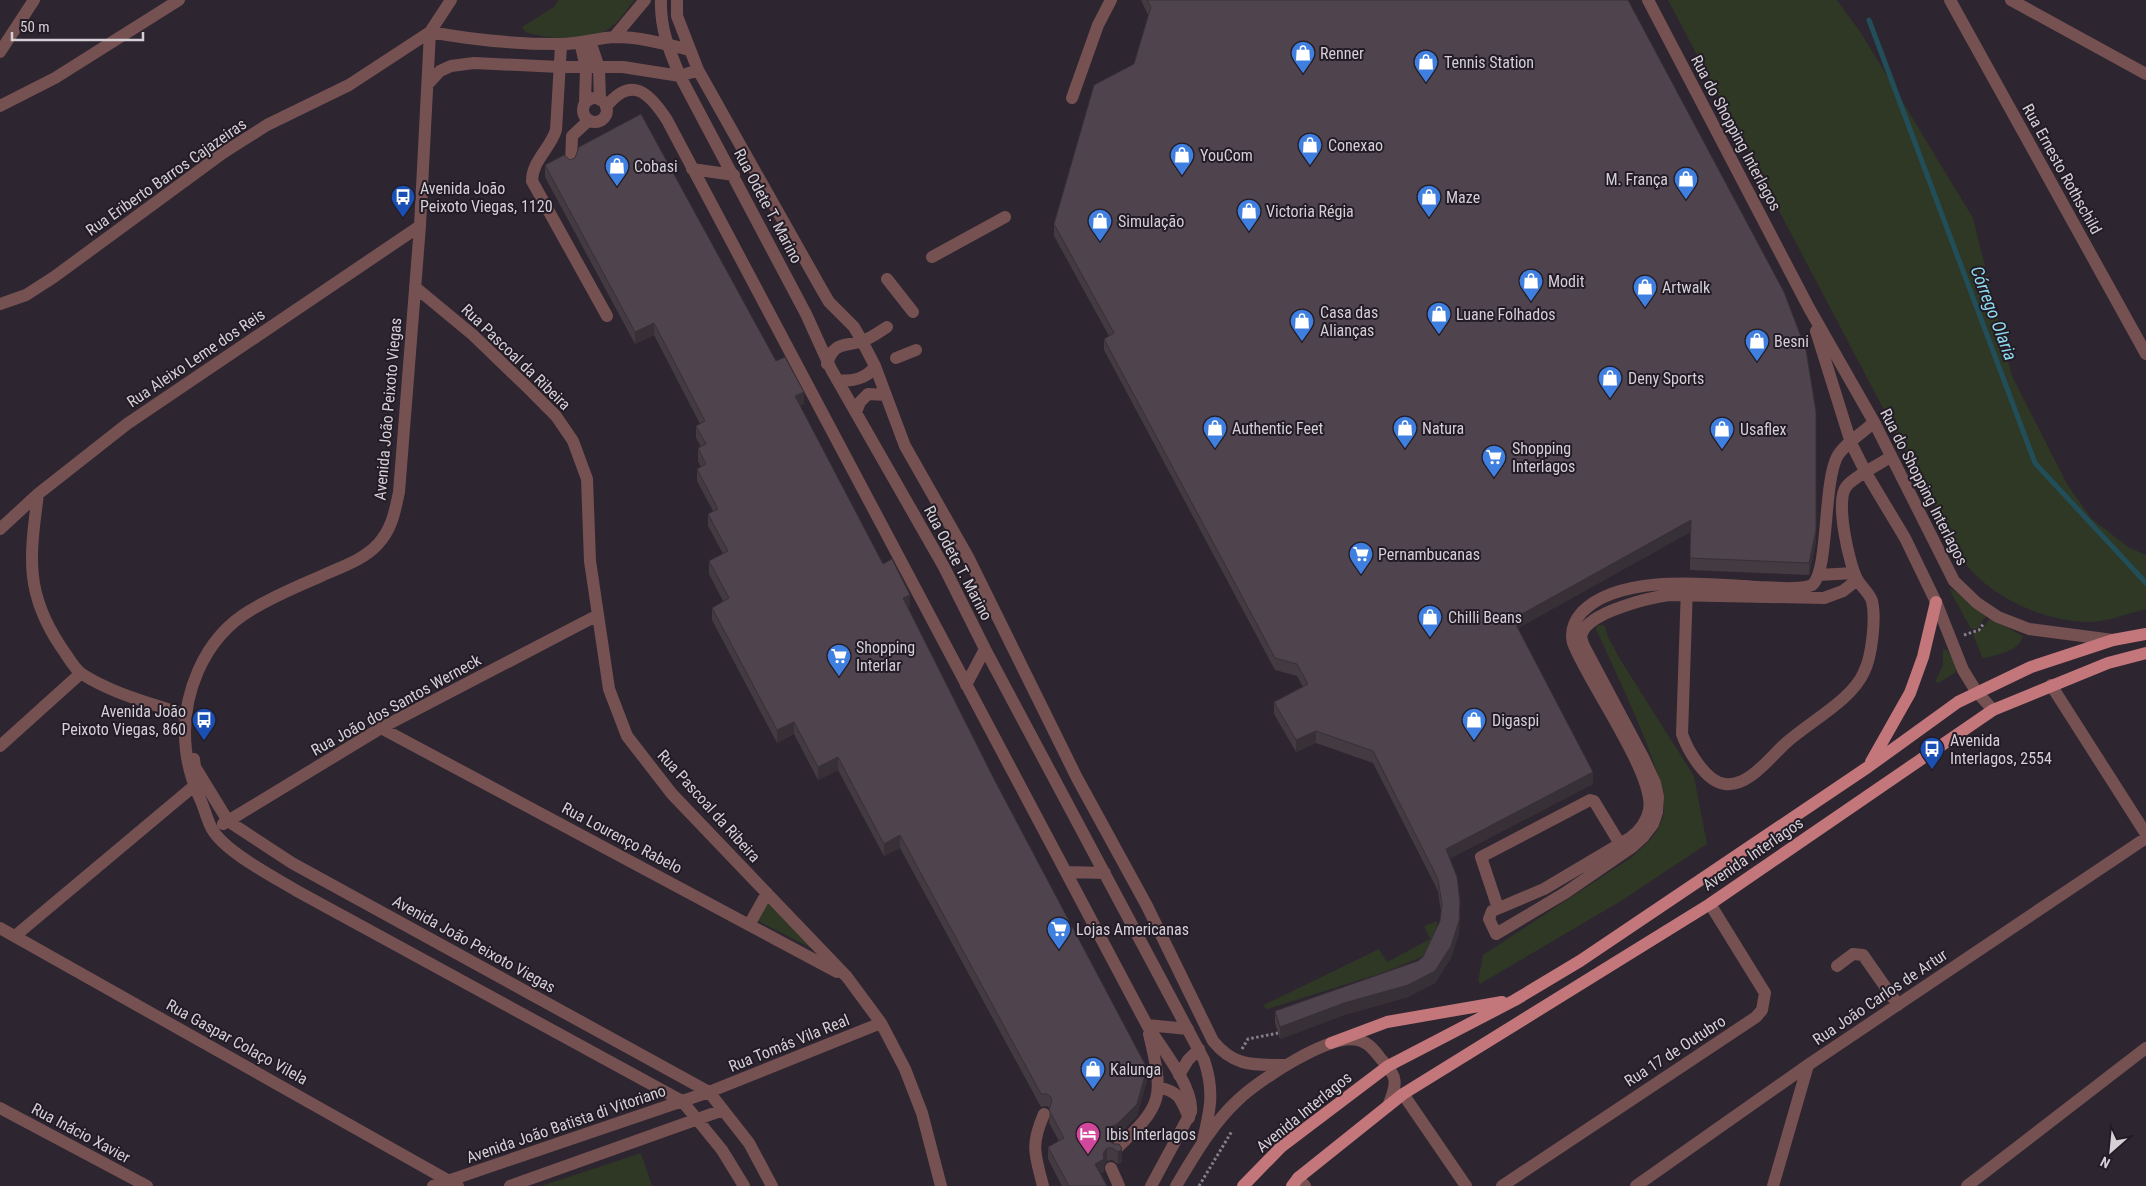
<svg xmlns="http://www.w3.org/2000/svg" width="2146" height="1186" font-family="'Roboto Condensed',sans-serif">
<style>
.green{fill:#2f3725}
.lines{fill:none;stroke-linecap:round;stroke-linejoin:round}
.stream{stroke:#224e59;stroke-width:5}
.path{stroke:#868088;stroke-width:3;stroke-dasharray:2.5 2.5;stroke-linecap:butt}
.minor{stroke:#765152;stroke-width:12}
.major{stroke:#c3777b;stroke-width:12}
.wall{fill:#443a42}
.shaded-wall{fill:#373036}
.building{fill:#4f444d;stroke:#373036}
.labels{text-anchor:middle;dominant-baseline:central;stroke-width:4;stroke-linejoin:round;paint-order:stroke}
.poi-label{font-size:16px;fill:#d4d0d6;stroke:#231c26;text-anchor:start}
.street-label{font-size:16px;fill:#d4d0d6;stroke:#231c26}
.water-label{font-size:18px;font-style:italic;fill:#8cdbee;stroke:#231c26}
</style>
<rect width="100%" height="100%" fill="#2d2530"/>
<!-- green -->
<path class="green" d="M559,0H634C626,11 617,25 605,31C586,42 546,39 525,32L522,27L554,7Z
M1668,0H1837L1861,33L1973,218L2012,376L2067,484L2091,518L2128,547L2146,555V609C2128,613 2109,622 2090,622C2044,622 1992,598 1964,562Z
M1951,588L1986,616L1978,628L1971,629L1950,591Z
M1990,618L2023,636C2019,652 1997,654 1983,659L1973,635L1984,627Z
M1601,625L1605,626L1608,637L1620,659L1694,776L1707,844L1621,901L1480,984L1478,981L1483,955L1632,857C1647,843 1661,832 1664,811C1668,778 1612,665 1596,629L1597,626Z
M1943,649L1947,650L1957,666L1955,673L1938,683L1935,682L1943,665Z
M766,900L813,949L754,919Z
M1437,921V934L1429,954L1385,972L1268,1009L1265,1008L1264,1005L1379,949L1387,962L1430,939L1424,926Z
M641,1153L652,1186H541Z"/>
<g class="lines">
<!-- stream -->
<path class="stream" d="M1869,20L2035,463L2146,583"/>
<!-- path -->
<path class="path" d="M1964,635L1979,630L1984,623
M1242,1049L1248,1039L1278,1033
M1199,1186L1232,1131"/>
<!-- minor -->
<path class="minor" d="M661,0C660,28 669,50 680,76L806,314L831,369L944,567L985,649L1204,1060C1215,1092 1210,1111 1202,1144
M677,0V16L698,70L822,290L829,302L854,327L862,341L875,366L905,446L968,557L1077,778L1147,906L1213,1041C1234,1067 1254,1065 1285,1065
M1648,0L1809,308L1874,422L1954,581L1977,603L1998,617L2029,629L2113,640
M1950,0L2146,354
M2011,0L2146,74
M430,32L420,226L399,492C395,511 392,529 378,544C364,560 338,568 319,577C296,587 272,597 251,610C203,638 180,697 186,750C188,769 193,784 201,801C205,810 207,820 212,829C225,852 274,877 297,891L682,1101L722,1150L744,1186
M430,32C473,40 515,44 558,44C577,45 596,38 615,37C641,37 665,44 690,50
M614,37L645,0
M590,41L599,68L600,100
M580,42L586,68L585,102
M561,45L556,130C550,149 532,161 532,181L607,316
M0,52L34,0
M428,84L440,71L451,66L474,63L560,67H623L680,76L698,70
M1072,98L1098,25L1111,0
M583 110a12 12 0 1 1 24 0a12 12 0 1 1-24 0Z
M0,106L55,78L179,0
M606,107C631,75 649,92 667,120L1147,1025C1160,1046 1194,1087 1191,1112L1151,1186
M571,164L572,136L589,120
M692,169L734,175
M932,257L1005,217
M887,279L913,312
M415,287L473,335L527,387L556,416L573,441L587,479L590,561L609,689L627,736L672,794L847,977L881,1023L905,1069L922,1113L941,1186
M0,304L26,295L54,277L223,153L267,125L349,85L430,32L451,0
M1816,331L1851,443L1866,473L1905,538L1936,602L1963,670L1976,691L1993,710
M896,358L916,350
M827,364C834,341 844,347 862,341C870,339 879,332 887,327
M837,380C851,382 867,379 875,366
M856,412L860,402L868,394L886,395
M38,494C30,556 24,592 61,647C67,655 74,669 82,674C113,694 151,703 185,715
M0,529L38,494L127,424L420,226
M1819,575L1854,573
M1857,580L1843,591L1824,598L1669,595C1648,598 1590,612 1582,633C1580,638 1583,644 1585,648L1643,757L1655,783L1658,797L1657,812L1653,824L1643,837L1632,847L1565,893L1496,934L1489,919L1492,911L1544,889L1630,838C1639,831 1647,821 1649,810C1656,775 1587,681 1573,643C1570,631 1574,621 1582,612C1620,573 1710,584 1759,587C1774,587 1798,591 1812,585C1829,572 1823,484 1837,457C1844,444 1863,433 1874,422
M1687,587L1682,734C1688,751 1706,782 1725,784C1749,787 1770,757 1786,743C1809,722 1852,700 1864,672C1872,656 1876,618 1872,601C1869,592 1861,587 1857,579C1849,564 1835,501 1846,487C1853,477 1879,465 1890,457
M966,685L985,649
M2051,685L2146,834
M381,728L837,972
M0,746L80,674
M194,759L195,767L228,821L292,863L709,1092L749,1143L772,1186
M223,824L381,728L598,615
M1066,872L1105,873
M1498,908L1481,857L1590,800L1594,801L1620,844
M749,925L767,893
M0,928L458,1186
M15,936L194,786
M1837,966L1853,954L1863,955L1898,1005
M1147,1025L1188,1029
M1179,1075L1188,1060L1199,1049
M1158,1087C1180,1092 1181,1099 1189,1118
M1403,1094L1466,1186
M0,1108L147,1186
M1116,1149C1164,1104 1164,1098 1149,1034
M1111,1168L1119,1186
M1298,1178L1305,1186
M433,1186L709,1092L881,1023
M510,1186L723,1110
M1043,1186C1035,1154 1030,1146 1044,1114
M1176,1186C1194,1156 1212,1124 1238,1100C1259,1080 1330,1033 1358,1040C1368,1042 1375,1051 1381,1059C1399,1077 1397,1084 1388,1106
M1502,1186L1756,1017L1762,1010L1765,993L1710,904
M1636,1186L1808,1065L2146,838
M1773,1186L1808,1065
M1967,1186L2146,1048"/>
<!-- major -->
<path class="major" d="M1871,762L1910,693L1923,657L1936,602
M1331,1043L1387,1022L1502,1002
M1243,1186L1281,1147L1388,1066L1515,1000L1580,961L1868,767L1958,702L2031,667L2113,640L2146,634
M1292,1186L1298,1178L1403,1094L1710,904L1993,710L2108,663L2146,653"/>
</g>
<!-- wall -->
<path class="wall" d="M1141,0H1628L1816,542L1809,575L1690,570V532L1518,628L1593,784L1450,858L1460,914L1459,933L1451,958L1435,983L1408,997L1344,1015L1280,1039L1275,1023V1011L1418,961L1423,957L1440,921L1441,912L1438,891L1373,763L1316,743L1296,752L1274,714V702L1303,687L1297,676L1275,670L1104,350V339L1109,336L1054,236V224L1134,64L1148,15Z
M545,165L776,361L804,404L800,406L883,564L910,607L908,608L995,781L1147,1080L1137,1116L1117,1136L1111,1140L1110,1142L1114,1144H1119L1122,1162L1118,1164L1112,1160L1107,1161L1104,1166V1172L1100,1173L1107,1186H1062L1048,1159V1147L1059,1141L1049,1123L1050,1109L1047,1106L1041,1107L900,848L884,856L838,770L818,780L794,734L777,743L712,620V608L723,601L709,574V561L723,554L708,526V514L713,511L697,481V469L701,467L698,461V448L701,447L696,438V426L700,424L654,335L635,344L545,177Z"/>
<!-- shaded-wall -->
<path class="shaded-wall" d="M654,323V335L635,344V332Z
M804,392V404L795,408V396Z
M1816,412V542L1809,575V563Z
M1691,520V532L1513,631V619Z
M910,595V607L903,611V598Z
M794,722V734L777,743V730Z
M1316,731V743L1296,752V740Z
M838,757V770L818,780V767Z
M1593,772V784L1446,861V849Z
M900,835V848L884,856V844Z
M1460,902L1459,933L1451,958L1435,983L1408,997L1344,1015L1280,1039V1027L1344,1003L1408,985Z
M1147,1068V1080L1137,1116L1117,1136L1111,1140L1108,1146V1134L1111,1127Z
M1107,1148V1161L1104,1166V1172L1095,1176V1164Z
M1122,1149V1162L1118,1164V1152Z"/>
<!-- building -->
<path class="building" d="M1147,0H1628L1784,292L1806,350L1816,412V530L1809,563L1690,558L1691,520L1513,619L1593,772L1446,849L1457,877L1460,902L1459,921L1451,946L1435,971L1408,985L1344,1003L1280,1027L1275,1011L1418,961L1423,957L1440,921L1442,904L1438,879L1373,751L1316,731L1296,740L1274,702L1308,684L1297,664L1275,658L1104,339L1114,333L1054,224L1094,85L1134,64L1151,7Z
M641,114L776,361L785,357L792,370L804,392L795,396L883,564L892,559L910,595L903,598L995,781L1147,1068L1137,1104L1117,1124L1111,1127L1108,1134L1110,1142L1114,1144H1119L1122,1149L1118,1152L1112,1148H1107L1103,1154L1104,1159L1095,1164L1107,1186H1069L1048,1147L1064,1138L1049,1110L1052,1101L1051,1097L1047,1094H1041L900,835L884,844L838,757L818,767L794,722L777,730L712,608L729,598L709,561L728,551L708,514L718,509L697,469L706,464L698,448L706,444L696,426L705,421L654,323L635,332L545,165L564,155L570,160L575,158L579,147Z"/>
<!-- icons -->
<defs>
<symbol id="shop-pin" viewBox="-11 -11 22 30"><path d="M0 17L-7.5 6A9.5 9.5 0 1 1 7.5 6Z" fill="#3f7fe0" stroke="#231c26"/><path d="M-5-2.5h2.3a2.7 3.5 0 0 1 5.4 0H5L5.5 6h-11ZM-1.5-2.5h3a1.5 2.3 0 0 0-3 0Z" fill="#fff"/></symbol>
<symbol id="bus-pin" viewBox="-11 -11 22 30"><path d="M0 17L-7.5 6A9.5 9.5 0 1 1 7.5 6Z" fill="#1a4fb4" stroke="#231c26"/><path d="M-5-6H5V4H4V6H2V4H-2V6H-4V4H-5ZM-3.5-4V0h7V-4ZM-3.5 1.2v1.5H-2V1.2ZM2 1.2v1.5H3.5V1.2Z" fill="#fff"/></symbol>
<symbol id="supermarket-pin" viewBox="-11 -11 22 30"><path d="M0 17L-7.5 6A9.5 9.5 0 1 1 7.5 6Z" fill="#3f7fe0" stroke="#231c26"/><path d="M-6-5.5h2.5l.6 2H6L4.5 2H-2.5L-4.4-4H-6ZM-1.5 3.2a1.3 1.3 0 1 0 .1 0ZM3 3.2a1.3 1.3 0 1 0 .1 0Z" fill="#fff"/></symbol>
<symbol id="hotel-pin" viewBox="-11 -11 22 30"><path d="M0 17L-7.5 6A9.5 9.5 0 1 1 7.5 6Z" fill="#d1479c" stroke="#231c26"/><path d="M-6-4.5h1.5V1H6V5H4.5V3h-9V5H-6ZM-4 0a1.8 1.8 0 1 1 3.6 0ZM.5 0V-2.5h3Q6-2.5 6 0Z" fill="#fff"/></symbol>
</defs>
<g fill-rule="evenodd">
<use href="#shop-pin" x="1289" y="39" width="28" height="38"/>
<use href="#shop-pin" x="1412" y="48" width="28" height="38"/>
<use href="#shop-pin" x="1296" y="131" width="28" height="38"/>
<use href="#shop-pin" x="1168" y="141" width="28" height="38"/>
<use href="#shop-pin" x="603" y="152" width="28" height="38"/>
<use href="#shop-pin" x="1672" y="165" width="28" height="38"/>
<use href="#bus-pin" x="389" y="183" width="28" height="38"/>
<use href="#shop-pin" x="1415" y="183" width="28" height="38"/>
<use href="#shop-pin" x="1235" y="197" width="28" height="38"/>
<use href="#shop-pin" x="1086" y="207" width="28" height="38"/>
<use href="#shop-pin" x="1517" y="267" width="28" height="38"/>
<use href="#shop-pin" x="1631" y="273" width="28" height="38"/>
<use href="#shop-pin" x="1425" y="300" width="28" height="38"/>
<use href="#shop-pin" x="1288" y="307" width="28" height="38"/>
<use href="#shop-pin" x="1743" y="327" width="28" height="38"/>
<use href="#shop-pin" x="1596" y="364" width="28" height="38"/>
<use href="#shop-pin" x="1201" y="414" width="28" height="38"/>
<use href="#shop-pin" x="1391" y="414" width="28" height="38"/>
<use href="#shop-pin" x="1708" y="415" width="28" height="38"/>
<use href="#supermarket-pin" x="1480" y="443" width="28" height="38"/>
<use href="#supermarket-pin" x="1347" y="540" width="28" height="38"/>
<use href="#shop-pin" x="1416" y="603" width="28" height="38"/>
<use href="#supermarket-pin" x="825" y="642" width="28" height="38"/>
<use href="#bus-pin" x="190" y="706" width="28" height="38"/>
<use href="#shop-pin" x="1460" y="706" width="28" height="38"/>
<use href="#bus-pin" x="1918" y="735" width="28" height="38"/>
<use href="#supermarket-pin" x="1045" y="915" width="28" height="38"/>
<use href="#shop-pin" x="1079" y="1055" width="28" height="38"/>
<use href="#hotel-pin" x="1074" y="1120" width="28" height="38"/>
</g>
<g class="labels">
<!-- poi labels -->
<g class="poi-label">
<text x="1320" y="53">Renner</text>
<text x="1444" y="62">Tennis Station</text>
<text x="1328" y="145">Conexao</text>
<text x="1200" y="155">YouCom</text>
<text x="634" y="166">Cobasi</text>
<text x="1668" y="179" text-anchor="end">M. França</text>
<text x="420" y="188">Avenida João<tspan x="420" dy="18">Peixoto Viegas, 1120</tspan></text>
<text x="1446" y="197">Maze</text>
<text x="1266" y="211">Victoria Régia</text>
<text x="1118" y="221">Simulação</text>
<text x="1548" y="281">Modit</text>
<text x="1662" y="287">Artwalk</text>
<text x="1320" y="312">Casa das<tspan x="1320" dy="18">Alianças</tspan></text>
<text x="1456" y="314">Luane Folhados</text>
<text x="1774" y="341">Besni</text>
<text x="1628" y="378">Deny Sports</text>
<text x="1232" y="428">Authentic Feet</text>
<text x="1422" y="428">Natura</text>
<text x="1740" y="429">Usaflex</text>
<text x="1512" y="448">Shopping<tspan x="1512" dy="18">Interlagos</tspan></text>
<text x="1378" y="554">Pernambucanas</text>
<text x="1448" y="617">Chilli Beans</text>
<text x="856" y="647">Shopping<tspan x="856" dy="18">Interlar</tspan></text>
<text x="186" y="711" text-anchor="end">Avenida João<tspan x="186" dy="18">Peixoto Viegas, 860</tspan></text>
<text x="1492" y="720">Digaspi</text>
<text x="1950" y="740">Avenida<tspan x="1950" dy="18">Interlagos, 2554</tspan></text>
<text x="1076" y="929">Lojas Americanas</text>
<text x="1110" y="1069">Kalunga</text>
<text x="1106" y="1134">Ibis Interlagos</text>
</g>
<!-- street labels -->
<g class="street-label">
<text transform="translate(1736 133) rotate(62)">Rua do Shopping Interlagos</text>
<text transform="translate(2062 169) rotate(61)">Rua Ernesto Rothschild</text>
<text transform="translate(166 177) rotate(-35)">Rua Eriberto Barros Cajazeiras</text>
<text transform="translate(768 206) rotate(62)">Rua Odete T. Marino</text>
<text transform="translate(516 357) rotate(44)">Rua Pascoal da Ribeira</text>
<text transform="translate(196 358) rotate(-34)">Rua Aleixo Leme dos Reis</text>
<text transform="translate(388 409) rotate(-85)">Avenida João Peixoto Viegas</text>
<text transform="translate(1924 487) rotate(63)">Rua do Shopping Interlagos</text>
<text transform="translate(958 563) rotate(62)">Rua Odete T. Marino</text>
<text transform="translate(396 705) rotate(-29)">Rua João dos Santos Werneck</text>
<text transform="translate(709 806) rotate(48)">Rua Pascoal da Ribeira</text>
<text transform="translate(622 838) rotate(28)">Rua Lourenço Rabelo</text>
<text transform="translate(1753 854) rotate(-34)">Avenida Interlagos</text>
<text transform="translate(474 944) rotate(29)">Avenida João Peixoto Viegas</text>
<text transform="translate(1880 997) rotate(-34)">Rua João Carlos de Artur</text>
<text transform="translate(237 1042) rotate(29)">Rua Gaspar Colaço Vilela</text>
<text transform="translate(789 1043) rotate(-22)">Rua Tomás Vila Real</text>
<text transform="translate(1675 1051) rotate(-33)">Rua 17 de Outubro</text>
<text transform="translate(1304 1112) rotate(-39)">Avenida Interlagos</text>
<text transform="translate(566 1124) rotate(-19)">Avenida João Batista di Vitoriano</text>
<text transform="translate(81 1133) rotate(28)">Rua Inácio Xavier</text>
</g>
<!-- water labels -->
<g class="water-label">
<text transform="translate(1994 313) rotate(69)">Córrego Olaria</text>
</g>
</g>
<!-- north arrow -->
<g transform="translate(2111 1151) rotate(207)" stroke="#231c26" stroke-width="4" paint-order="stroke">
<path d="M0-4L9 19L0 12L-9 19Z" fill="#d4d0d6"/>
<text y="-8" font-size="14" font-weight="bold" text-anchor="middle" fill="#d4d0d6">N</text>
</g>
<!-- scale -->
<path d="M12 32v8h131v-8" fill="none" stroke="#d4d0d6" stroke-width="2.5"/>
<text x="20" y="32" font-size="15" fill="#d4d0d6" stroke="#231c26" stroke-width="4" paint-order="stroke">50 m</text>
</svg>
